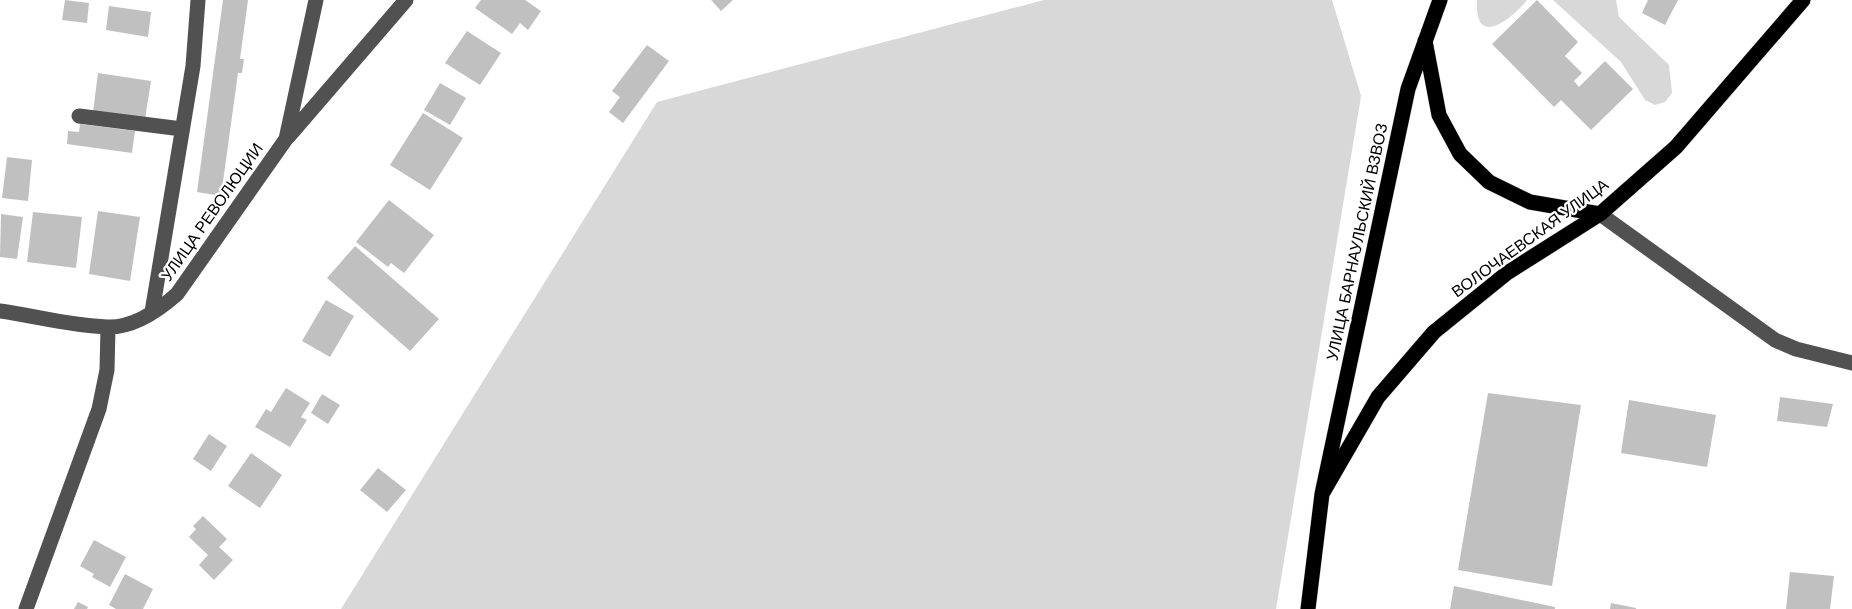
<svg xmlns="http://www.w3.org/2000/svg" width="1852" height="609" font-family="Helvetica,sans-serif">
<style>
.green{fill:#d8d8d8}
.building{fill:#c0c0c0}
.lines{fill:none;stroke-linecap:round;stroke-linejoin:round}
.major-casing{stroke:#dbdbdb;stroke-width:16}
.minor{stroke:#515151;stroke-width:15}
.major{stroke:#000;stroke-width:15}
.labels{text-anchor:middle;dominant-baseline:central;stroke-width:4.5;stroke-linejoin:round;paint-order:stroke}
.street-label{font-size:16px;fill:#000;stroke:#fff}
</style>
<rect width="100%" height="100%" fill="#fff"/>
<!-- green -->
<path class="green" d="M1044,0H1332L1361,96L1276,609H341L657,102Z
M1477,0H1527C1511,20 1474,49 1477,0Z
M1553,0H1616L1619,17L1669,65L1672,93L1665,102L1655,105L1645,100L1621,62Z"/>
<!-- building -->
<path class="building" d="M65,0L89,3L87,23L62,20Z
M223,0H248L240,59H244L242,73H238L221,196L197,192Z
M481,0H525L541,11L528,30L520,23L512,34L475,8Z
M711,0H733L721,11Z
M1537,0L1578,42L1565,56L1582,73L1574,81L1579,87L1605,61L1633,89L1591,130L1561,100L1554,107L1492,44Z
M1648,0H1678L1665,25L1642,13Z
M109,6L151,12L148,37L106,30Z
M467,31L501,53L480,85L445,63Z
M647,45L669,61L623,123L609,112L620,97L612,91Z
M98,73L151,81L145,119L93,112Z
M440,83L466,98L450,125L424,110Z
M423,113L463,138L430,190L390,165Z
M80,124L135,131L132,153L67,144L68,131L79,132Z
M7,157L32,160L28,201L2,198Z
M389,200L434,235L404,273L391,263L388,267L356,242Z
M98,211L140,217L130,281L89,274Z
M33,212L82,217L76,268L27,262Z
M1,214L23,217L17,259L0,257Z
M355,246L439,319L410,351L327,278Z
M326,300L354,316L330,357L302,341Z
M286,388L310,403L301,417L307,420L290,447L255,427L266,409L271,412Z
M1488,393L1581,405L1552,586L1458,570Z
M322,394L340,405L328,424L311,413Z
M1780,397L1833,404L1827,427L1777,421Z
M1629,400L1716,415L1707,467L1621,453Z
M209,434L227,446L211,471L193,459Z
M251,453L282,475L260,508L228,486Z
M378,468L406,490L387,512L360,490Z
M203,516L227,539L219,547L233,560L214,580L199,565L208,555L189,537L196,529L193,526Z
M94,540L126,557L110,587L92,577L94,574L80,566Z
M1790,572L1834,576L1830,609H1786Z
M125,574L153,589L143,609H116L109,605Z
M1454,586L1555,607V609H1450Z
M78,602L88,607L87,609H74Z
M1611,603L1636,608V609H1610Z"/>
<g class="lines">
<defs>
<path id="major" d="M1425,41L1439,115L1460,154L1489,182L1530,202L1600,214
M1322,494L1378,397L1434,332L1507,273L1600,214L1676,147L1803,0
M1308,609L1322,494L1408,89L1440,0"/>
</defs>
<!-- major casing -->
<use href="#major" class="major-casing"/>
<!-- minor -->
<path class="minor" d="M79,116L182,129
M288,137L406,0
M1600,214L1775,340L1796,349L1852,363
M0,311C35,316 72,326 107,327C133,328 159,310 177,294L286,139L316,0
M152,312L193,66L198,0
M26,609L99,409L107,370L108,328"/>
<!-- major -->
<use href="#major" class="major"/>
</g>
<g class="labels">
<!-- street labels -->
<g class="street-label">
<text transform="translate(212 212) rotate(-55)">УЛИЦА РЕВОЛЮЦИИ</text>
<text transform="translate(1530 238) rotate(-36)">ВОЛОЧАЕВСКАЯ УЛИЦА</text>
<text transform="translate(1357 242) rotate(-78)">УЛИЦА БАРНАУЛЬСКИЙ ВЗВОЗ</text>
</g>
</g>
</svg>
